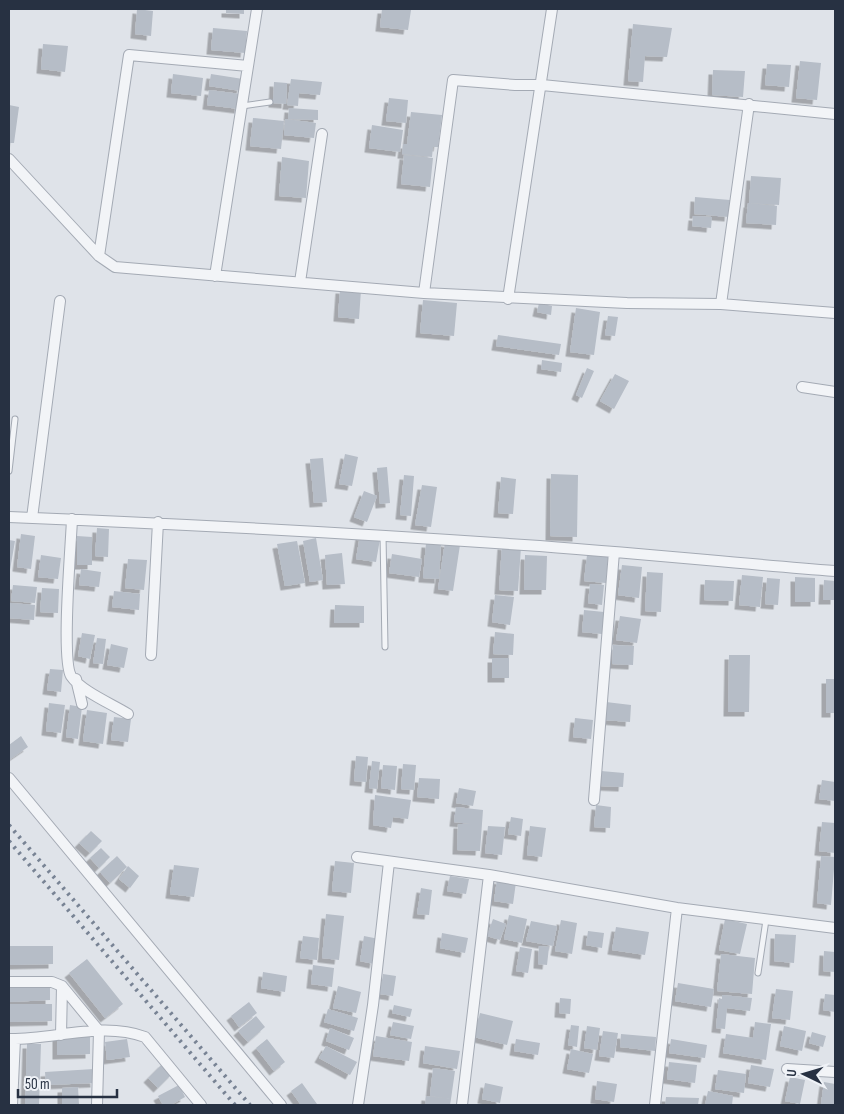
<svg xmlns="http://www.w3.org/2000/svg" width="844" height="1114" font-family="'Sofia Sans Condensed',sans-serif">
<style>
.building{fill:#b6bdc7;filter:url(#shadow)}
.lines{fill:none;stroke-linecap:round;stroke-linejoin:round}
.service-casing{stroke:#a4aab4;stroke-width:7}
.minor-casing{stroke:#a4aab4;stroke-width:12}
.service{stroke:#f2f4f7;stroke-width:5}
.minor{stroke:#f2f4f7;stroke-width:10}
.rail{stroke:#788394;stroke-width:4;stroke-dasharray:2.5 5;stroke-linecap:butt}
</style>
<defs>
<filter id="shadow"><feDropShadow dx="-4.5" dy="4.5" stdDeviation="0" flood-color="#0004"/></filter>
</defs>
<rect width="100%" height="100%" fill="#dfe3e9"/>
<!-- building -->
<path class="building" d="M137,9L153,11L151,36L135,34Z
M226,9H244V14L226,13Z
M382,9L411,10L408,30L380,27Z
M633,24L672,28L667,57L645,56L643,82L628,81Z
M213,28L247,31L245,53L211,50Z
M43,44L68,46L65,72L41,69Z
M800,61L821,63L817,100L796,98Z
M767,64L791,65L789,87L765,85Z
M713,70L745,71L743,97L712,95Z
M173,74L203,78L201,96L171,93Z
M211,74L243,79L241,91L209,86Z
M291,79L322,82L320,95L299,93L298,106L287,105Z
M274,82L287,83L286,104L273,103Z
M209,90L241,94L239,109L207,105Z
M389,98L408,100L406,123L386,121Z
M9,105L19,107L14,143H9Z
M289,108L318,110V120L288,119Z
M411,112L442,115L438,147H433L432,157L402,154L403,144H407Z
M253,118L284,121L281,149L250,146Z
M285,119L316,123L314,138L284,135Z
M372,125L403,130L400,152L369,148Z
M404,155L433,158L430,187L401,184Z
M282,157L309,161L306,198L279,196Z
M751,176L781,178L779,205L749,203Z
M695,197L730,200L729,217L694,214Z
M748,203L777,206L776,225L746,223Z
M693,216L712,217L711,228L692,226Z
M340,289L361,290L359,319L338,317Z
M423,300L457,303L454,336L420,333Z
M539,303L552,306L551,315L537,312Z
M576,308L600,312L594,355L570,352Z
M608,316L618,317L615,336L605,335Z
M498,335L561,344L559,355L496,346Z
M542,360L562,363L561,372L541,369Z
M587,368L594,371L582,398L576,395Z
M615,374L629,381L614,409L600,401Z
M345,454L358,457L352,486L339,484Z
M323,458L327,502L314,503L310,459Z
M387,467L390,503L380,504L377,468Z
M551,474L578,475L577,537L550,536Z
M404,475L414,476L411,516L400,515Z
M501,477L516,479L513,514L498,513Z
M422,485L437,487L431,527L415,525Z
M364,491L377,496L367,522L354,517Z
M97,528L109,529L108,557L95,556Z
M21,534L35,536L31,569L17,567Z
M360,535L380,539L376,562L356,559Z
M77,536L92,537V565H77Z
M316,538L323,580L310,582L303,541Z
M9,540L15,541L10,570H9Z
M297,541L305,583L285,586L277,544Z
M445,542L460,545L453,591L438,589Z
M426,543L441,544L439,579L423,578Z
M502,545L521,547L518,591L499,590Z
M342,553L345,584L327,585L325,555Z
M392,554L422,559L419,577L389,573Z
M41,555L61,558L58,579L38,577Z
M525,555L547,556L546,590H524Z
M587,555L608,557L606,583L584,581Z
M128,559L147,560L144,590L125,588Z
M622,565L642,567L639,598L618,595Z
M81,569L101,572L99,587L79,585Z
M647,572L663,573L661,612L645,611Z
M742,575L763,577L760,607L739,605Z
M795,577L815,578V602H795Z
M767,578L780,579L778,605L765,604Z
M705,580L734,581L733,601L704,600Z
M824,580L835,581V600H823Z
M590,584L604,585L602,605L588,603Z
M13,585L37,587L35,603L11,601Z
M42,588L59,589L58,613L40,612Z
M114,591L140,594L139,610L112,607Z
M495,595L514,597L510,625L492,622Z
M10,603L35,605L34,620L9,618Z
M335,605L364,606V623H334Z
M584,610L604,612L602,634L582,632Z
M620,616L641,619L637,643L616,640Z
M495,632L514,634L513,655L493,654Z
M82,633L95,635L90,659L78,656Z
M97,638L106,639L103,664L93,663Z
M111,644L128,648L124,668L107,665Z
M613,645L634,646L633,665L612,664Z
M729,655H750L749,712H728Z
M492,658H509V678H492Z
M50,669L63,670L61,692L47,690Z
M826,679H835V713H826Z
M606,702L631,705L630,722L604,720Z
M49,703L65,705L61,733L46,731Z
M70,705L82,707L78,739L66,737Z
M87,710L107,713L103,744L83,741Z
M114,717L131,719L128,742L111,740Z
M575,718L593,720L591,739L573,737Z
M21,736L28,747L9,760V745Z
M356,756L368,757L366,782L354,781Z
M372,761L380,762L377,789L369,788Z
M403,764L416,765L414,790L401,789Z
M383,765L397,766L395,790L381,788Z
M601,771L624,773L623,787L600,786Z
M419,778L440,779L439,799L417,797Z
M822,780L835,782V801L819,799Z
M459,788L476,791L473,806L456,803Z
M375,795L411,800L408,819L393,817L391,828L373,825Z
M596,805L611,807L610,828L594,827Z
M456,807L483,810L480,851L457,850L458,824H471L454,822Z
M511,817L523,819L521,836L508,834Z
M822,822L835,823V853L819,851Z
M488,826L505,827L502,855L485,853Z
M530,826L546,828L542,857L527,855Z
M91,831L102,841L90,853L79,843Z
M101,848L110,857L99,868L90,858Z
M117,856L127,867L110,883L100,872Z
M821,856L835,857L831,905L817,903Z
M335,861L354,863L351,893L332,891Z
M174,865L199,868L194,897L170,894Z
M128,866L139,876L130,888L119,879Z
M450,876L469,879L466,894L447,891Z
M497,879L516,882L513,904L494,901Z
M421,888L432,890L429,915L417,914Z
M326,914L344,916L339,960L322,958Z
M509,915L527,919L522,943L504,939Z
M493,919L506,924L500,940L487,936Z
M725,919L747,924L740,954L719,950Z
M561,920L577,923L572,954L555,951Z
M531,921L557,926L553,946L526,941Z
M616,927L649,932L645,955L612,950Z
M588,931L604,933L602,948L586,945Z
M442,933L468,938L465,953L440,948Z
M775,934L796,935L794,963L774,961Z
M303,936L319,938L317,960L300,958Z
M364,936L379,939L374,964L360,961Z
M9,946H53V964L9,965Z
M539,946L549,947L547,965L538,964Z
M520,947L532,949L528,973L516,971Z
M824,951L835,952V972L823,971Z
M721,954L755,958L752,994L717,991Z
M87,959L123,1004L105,1018L69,973Z
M313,965L334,968L332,987L311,984Z
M263,972L287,976L285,992L261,988Z
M383,974L396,976L393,996L380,994Z
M678,983L714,989L711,1007L675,1001Z
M50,985V1000L9,1002V986Z
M338,986L361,992L356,1013L333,1008Z
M776,989L793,991L790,1020L772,1018Z
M825,994L835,995V1012L823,1010Z
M722,995L752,998L750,1011L727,1008L725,1029L716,1028L719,998L722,999Z
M560,998L571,999L570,1014L559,1013Z
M249,1002L257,1013L239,1027L231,1016Z
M9,1004H52V1021L9,1022Z
M394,1005L412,1009L410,1017L392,1013Z
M328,1009L358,1018L354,1031L324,1022Z
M480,1013L513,1021L507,1045L474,1037Z
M256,1016L265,1027L248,1042L238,1031Z
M393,1022L414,1026L411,1039L390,1035Z
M755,1022L771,1024L766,1060L723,1053L726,1034L753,1038Z
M571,1025L579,1026L577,1047L568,1045Z
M587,1026L600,1028L597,1050L584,1048Z
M784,1026L806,1031L802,1051L780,1046Z
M330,1028L354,1038L349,1050L326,1041Z
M603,1031L618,1033L614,1058L599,1056Z
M812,1032L826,1036L823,1047L809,1043Z
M621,1034L656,1037L655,1051L620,1047Z
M57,1036H90V1054L57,1055Z
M376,1036L412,1042L409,1061L373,1056Z
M127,1039L130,1057L107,1060L105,1042Z
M267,1039L285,1062L274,1071L256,1048Z
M516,1039L540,1043L538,1055L514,1051Z
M671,1039L707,1045L705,1058L669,1053Z
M27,1044H41L39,1105H25Z
M326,1046L357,1062L350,1075L319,1058Z
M425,1046L460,1051L457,1069L423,1063Z
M571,1049L593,1054L589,1073L567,1069Z
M669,1062L697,1065L695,1083L667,1079Z
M163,1063L173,1073L158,1088L148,1078Z
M751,1065L774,1069L770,1087L748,1083Z
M433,1068L455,1071L451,1099L430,1096Z
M94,1069L95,1083L46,1085L45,1072Z
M718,1070L746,1074L744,1093L715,1089Z
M790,1077L805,1080L800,1104L785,1101Z
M597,1081L617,1084L614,1102L595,1099Z
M824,1082L835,1084V1105L821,1104Z
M302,1083L317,1104L316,1105H301L291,1091Z
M485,1083L503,1087L500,1103L482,1099Z
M179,1085L185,1097L171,1105H163L158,1096Z
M78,1087L79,1105H62V1088Z
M708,1091L733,1096L732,1105H705Z
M426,1096L451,1099L450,1105H425Z
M666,1097L699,1098L698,1105H665Z"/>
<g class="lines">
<defs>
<path id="service" d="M242,106L270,102
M9,471L15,419
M383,535L385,647
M758,973L766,920"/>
<path id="minor" d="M9,159L99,256L115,267L424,293L627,303L721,304L835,313
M99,256L129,55L248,66
M215,276L257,9
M300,282L322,134
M424,293L453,80L515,85H542L835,114
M508,299L552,9
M721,304L749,104
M802,387L835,392
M9,517C181,524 352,533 524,545C628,552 731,563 835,571
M32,518L60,301
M72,519C71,546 61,659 71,676C81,691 112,704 128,714
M151,655L158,522
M76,679L82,704
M9,778L281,1105
M594,800L614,552
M357,857L489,875L677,908L835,928
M9,982H52L62,986L99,1031L97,1105
M61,1035L62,986
M9,1039C53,1040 102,1021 145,1037L201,1105
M787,1069L835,1072
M12,1105L15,1039
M358,1105L373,1005L389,862
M462,1105L489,875
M655,1105L677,908"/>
</defs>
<!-- service casing -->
<use href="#service" class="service-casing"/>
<!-- minor casing -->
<use href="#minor" class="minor-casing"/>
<!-- service -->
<use href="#service" class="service"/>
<!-- minor -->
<use href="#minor" class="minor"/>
<!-- rail -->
<path class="rail" d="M9,825L250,1105
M9,841L235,1105"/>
</g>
<!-- border -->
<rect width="844" height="1114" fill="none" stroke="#273142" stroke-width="20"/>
<!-- north arrow -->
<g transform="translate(804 1074) rotate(275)" stroke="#eff2f7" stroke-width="4" paint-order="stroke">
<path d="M0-4L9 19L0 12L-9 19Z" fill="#273142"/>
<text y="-8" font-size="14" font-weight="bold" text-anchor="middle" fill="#273142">U</text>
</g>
<!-- scale -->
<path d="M18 1089v8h99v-8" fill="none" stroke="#273142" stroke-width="2.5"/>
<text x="25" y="1089" font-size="15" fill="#273142" stroke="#eff2f7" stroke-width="4" paint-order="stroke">50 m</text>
</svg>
